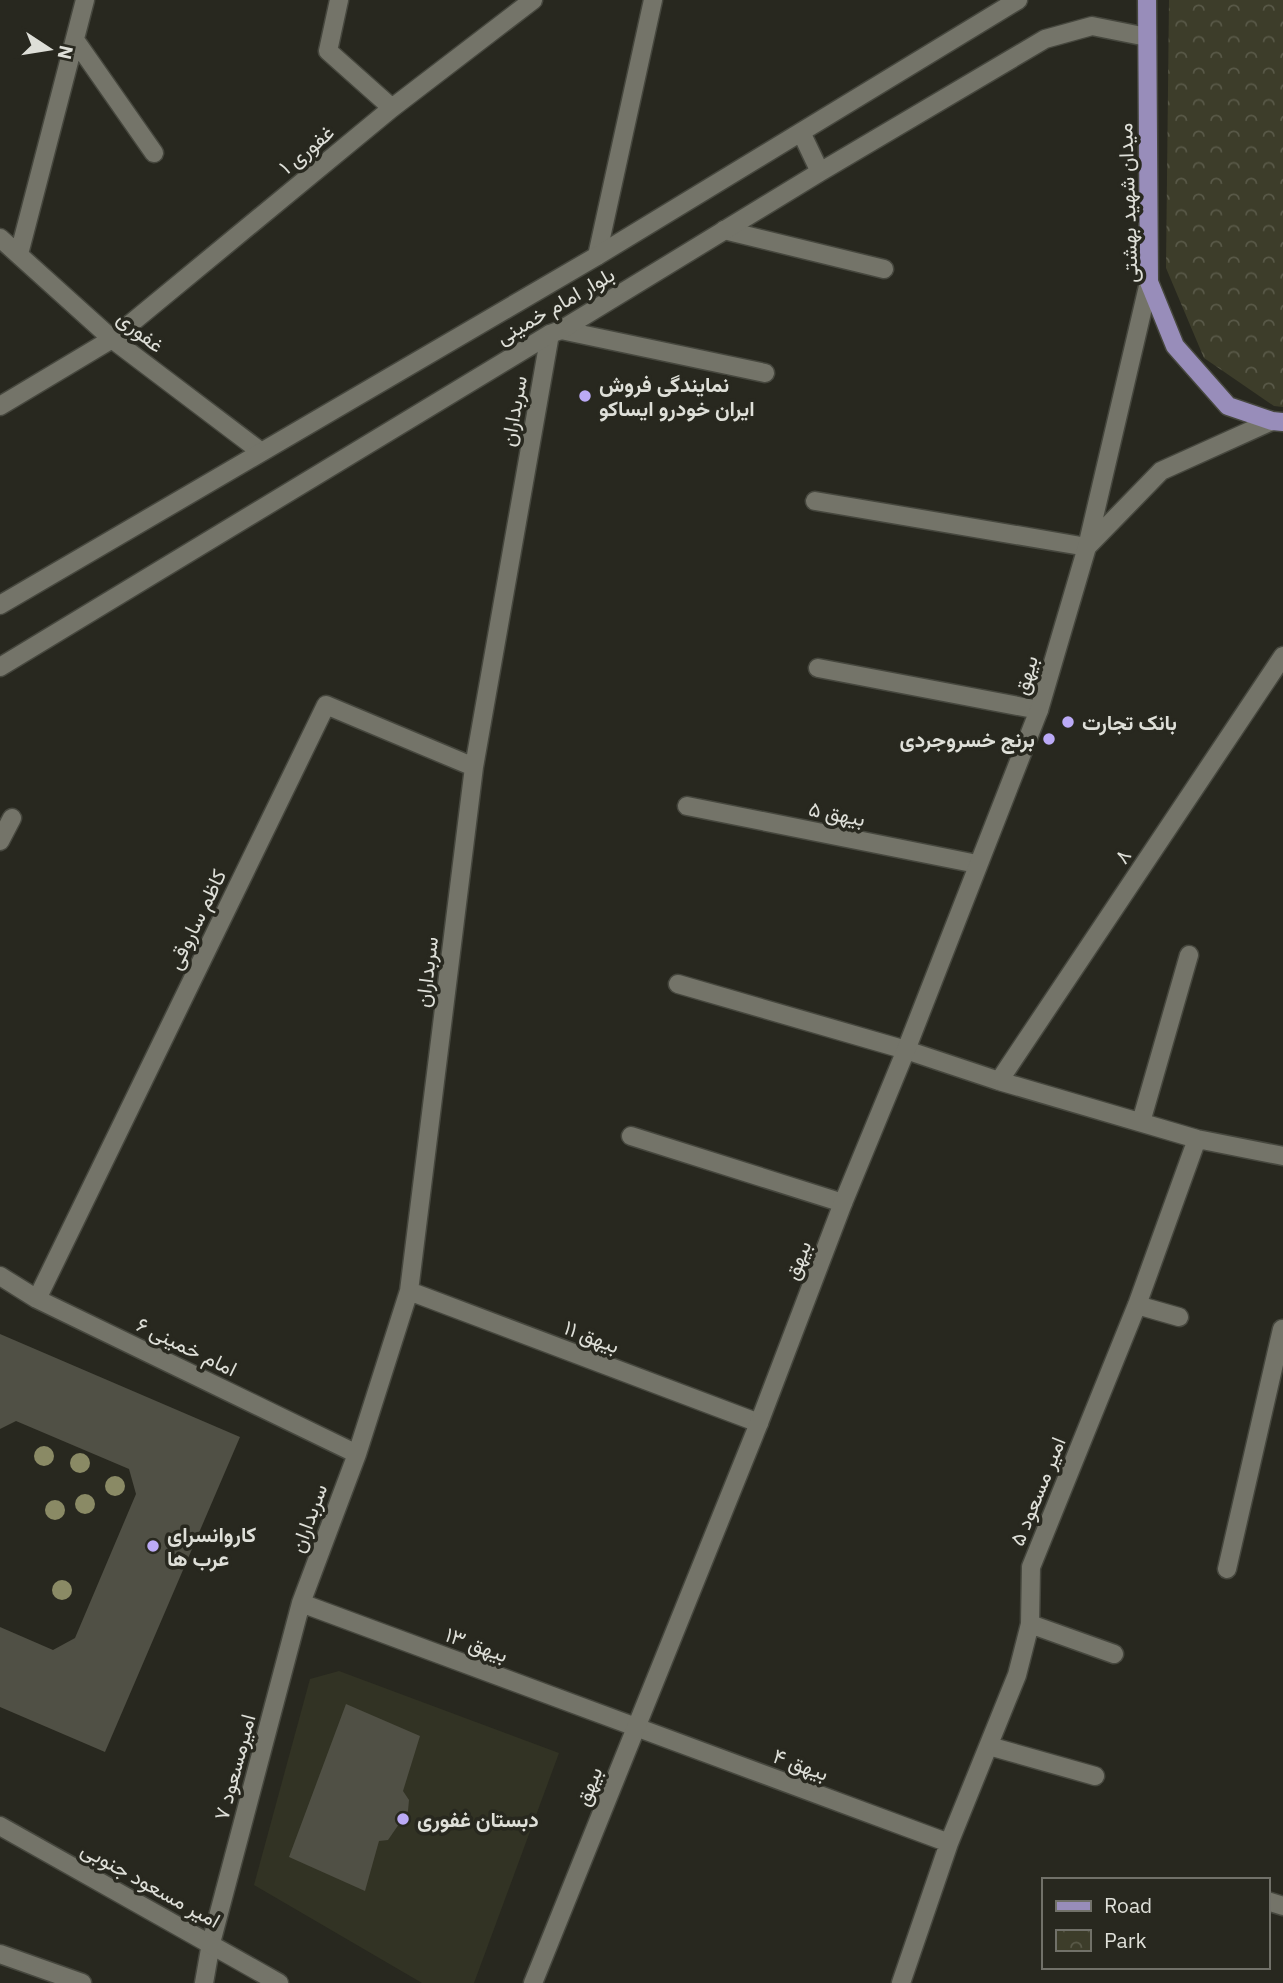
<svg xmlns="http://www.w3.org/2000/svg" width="1283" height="1983" font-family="'IBM Plex Sans',Vazirmatn,sans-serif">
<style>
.built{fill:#323324}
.park{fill:url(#park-crowns)}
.building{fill:#505045}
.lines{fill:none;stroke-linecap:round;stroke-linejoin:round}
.lane-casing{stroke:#46473e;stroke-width:21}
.street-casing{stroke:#46473e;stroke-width:21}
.secondary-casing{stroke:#46473e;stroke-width:21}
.primary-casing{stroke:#46473e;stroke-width:21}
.lane{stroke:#747469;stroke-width:18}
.street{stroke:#747469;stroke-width:18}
.secondary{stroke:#747469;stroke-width:18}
.primary{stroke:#988dba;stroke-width:18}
.tree{fill:#8a8a65}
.poi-dot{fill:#bbaaf6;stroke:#28281f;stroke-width:2.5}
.labels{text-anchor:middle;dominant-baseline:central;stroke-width:7;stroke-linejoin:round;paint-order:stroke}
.street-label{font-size:21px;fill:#dedfd8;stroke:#28281f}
.poi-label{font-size:21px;font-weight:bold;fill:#dedfd8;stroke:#28281f;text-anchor:start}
</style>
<defs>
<pattern id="park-crowns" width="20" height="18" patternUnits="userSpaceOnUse" patternTransform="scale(1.75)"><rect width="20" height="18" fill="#3d3d2a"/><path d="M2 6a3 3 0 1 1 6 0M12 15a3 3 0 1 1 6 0" fill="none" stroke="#595948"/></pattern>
</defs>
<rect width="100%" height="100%" fill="#28281f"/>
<!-- built -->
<path class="built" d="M339,1671L559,1753L474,1983H422L254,1885L310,1679Z"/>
<!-- park -->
<path class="park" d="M1169,0H1283V407L1274,406L1204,358L1166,268Z"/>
<!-- building -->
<path class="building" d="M0,1334L240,1437L105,1752L0,1707V1627L53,1650L75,1638L136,1494L129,1469L16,1421L0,1429Z
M346,1704L420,1736L403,1791L409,1800L408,1811L388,1840L379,1841L365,1891L289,1857Z"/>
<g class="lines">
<defs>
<path id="lane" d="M724,230L884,269"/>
<path id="street" d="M339,0L328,51L392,108
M75,40L154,153
M0,238L112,339L260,451
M19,254L85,0
M597,256L653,0
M561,330L765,373
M0,406L112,339L392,108L533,0
M815,501L1087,547
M818,668L1039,710
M687,806L977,864
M0,841L12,818
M678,984L906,1050L999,1081L1197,1139L1283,1156
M999,1081L1283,656
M1141,1122L1189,955
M631,1136L843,1203
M0,1276L37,1299L357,1454
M409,1291L759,1423
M37,1299L326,705L474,767
M1137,1305L1179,1317
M1227,1569L1282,1329
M301,1603L949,1843
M1030,1624L1114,1654
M989,1746L1095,1776
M1267,1901L1283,1906
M0,1954L82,1983
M204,1983L211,1943L301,1603L357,1454L409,1291L474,767L550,334
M901,1983L949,1843L1017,1675L1030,1624L1031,1567L1137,1305L1197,1139"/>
<path id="secondary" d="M801,132L820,172
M1087,547L1161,471L1272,421
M0,605L597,256L1018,0
M0,667L550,334L561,330L820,172L1045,39L1092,26L1147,37
M0,1826L279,1983
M533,1983L759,1423L843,1203L906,1050L1039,710L1087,547L1149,282"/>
<path id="primary" d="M1147,0L1149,282L1175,346L1228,406L1272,421L1283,422"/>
</defs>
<!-- lane casing -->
<use href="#lane" class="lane-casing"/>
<!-- street casing -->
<use href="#street" class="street-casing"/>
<!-- secondary casing -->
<use href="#secondary" class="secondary-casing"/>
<!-- primary casing -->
<use href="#primary" class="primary-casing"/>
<!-- lane -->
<use href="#lane" class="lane"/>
<!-- street -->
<use href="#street" class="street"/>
<!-- secondary -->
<use href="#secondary" class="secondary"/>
<!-- primary -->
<use href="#primary" class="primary"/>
</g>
<!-- trees -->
<g class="tree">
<circle cx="44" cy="1456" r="10"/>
<circle cx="80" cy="1463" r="10"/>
<circle cx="115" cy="1486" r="10"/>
<circle cx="85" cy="1504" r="10"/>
<circle cx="55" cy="1510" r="10"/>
<circle cx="62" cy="1590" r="10"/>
</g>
<!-- markers -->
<g class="poi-dot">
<circle cx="585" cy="396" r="7"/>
<circle cx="1068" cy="722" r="7"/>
<circle cx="1049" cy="739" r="7"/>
<circle cx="153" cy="1546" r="7"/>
<circle cx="403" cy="1819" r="7"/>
</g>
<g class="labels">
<!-- street labels -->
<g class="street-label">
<text transform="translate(306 149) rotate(-40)">غفوری ۱</text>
<text transform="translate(1127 203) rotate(-92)">میدان شهید بهشتی</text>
<text transform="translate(555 305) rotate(-30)">بلوار امام خمینی</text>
<text transform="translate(141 331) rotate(39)">غفوری</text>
<text transform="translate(513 411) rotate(-80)">سربداران</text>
<text transform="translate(1025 675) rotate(-74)">بیهق</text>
<text transform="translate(837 813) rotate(11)">بیهق ۵</text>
<text transform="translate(1122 856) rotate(-56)">۸</text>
<text transform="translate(196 919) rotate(-64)">کاظم ساروقی</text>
<text transform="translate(426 972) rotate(-83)">سربداران</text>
<text transform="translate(797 1260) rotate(-69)">بیهق</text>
<text transform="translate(592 1336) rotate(21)">بیهق ۱۱</text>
<text transform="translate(187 1346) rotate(26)">امام خمینی ۶</text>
<text transform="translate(1037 1491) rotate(-68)">امیر مسعود ۵</text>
<text transform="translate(308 1518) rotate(-70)">سربداران</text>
<text transform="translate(477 1644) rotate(20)">بیهق ۱۳</text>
<text transform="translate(801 1764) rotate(20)">بیهق ۴</text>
<text transform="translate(234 1767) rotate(-75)">امیرمسعود ۷</text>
<text transform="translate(588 1786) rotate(-68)">بیهق</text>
<text transform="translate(151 1884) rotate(29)">امیر مسعود جنوبی</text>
</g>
<!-- poi labels -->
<g class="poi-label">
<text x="599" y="384">نمایندگی فروش<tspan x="599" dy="24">ایران خودرو ایساکو</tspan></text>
<text x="1082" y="722">بانک تجارت</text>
<text x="1035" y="739" text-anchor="end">برنج خسروجردی</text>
<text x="167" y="1534">کاروانسرای<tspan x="167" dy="24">عرب ها</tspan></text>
<text x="417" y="1819">دبستان غفوری</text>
</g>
</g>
<!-- legend -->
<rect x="1042" y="1878" width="228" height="91" fill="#28281f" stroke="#717169" stroke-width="2"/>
<rect x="1056" y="1901" width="35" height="10" fill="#988dba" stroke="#717169" stroke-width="2"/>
<text x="1104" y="1913" font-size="21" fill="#dedfd8">Road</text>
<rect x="1056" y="1930" width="35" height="21" fill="url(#park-crowns)" stroke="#717169" stroke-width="2"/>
<text x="1104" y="1948" font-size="21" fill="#dedfd8">Park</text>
<!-- north arrow -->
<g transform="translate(49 49) rotate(102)" stroke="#28281f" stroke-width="5" paint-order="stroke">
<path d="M0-5L12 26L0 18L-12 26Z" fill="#dedfd8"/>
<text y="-10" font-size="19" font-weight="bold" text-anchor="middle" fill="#dedfd8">N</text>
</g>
</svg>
